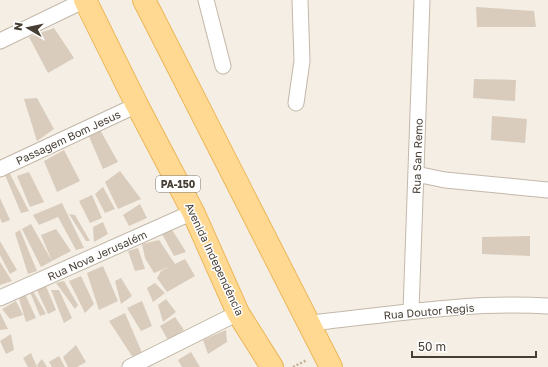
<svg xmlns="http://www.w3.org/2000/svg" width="548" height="367" font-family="'Golos Text',sans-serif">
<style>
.building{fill:#d9ccbc}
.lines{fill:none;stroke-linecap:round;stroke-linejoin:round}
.minor-casing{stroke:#c3b8a9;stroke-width:17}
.primary-casing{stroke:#edb759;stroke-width:24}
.path{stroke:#c3b096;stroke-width:2.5;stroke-dasharray:2 2;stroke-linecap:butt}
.minor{stroke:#fff;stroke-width:15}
.primary{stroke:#ffd992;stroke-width:22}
.labels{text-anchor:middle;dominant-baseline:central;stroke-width:3;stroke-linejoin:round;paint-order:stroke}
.shield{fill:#fff;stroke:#7e7871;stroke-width:1}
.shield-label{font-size:10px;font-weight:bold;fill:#463e34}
.street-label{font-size:11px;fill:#463e34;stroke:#fff}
</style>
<rect width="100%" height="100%" fill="#f4eee4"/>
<!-- building -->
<path class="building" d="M476,7L534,11L536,27H477Z
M54,28L74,58L48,73L29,37Z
M474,79L516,80L515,101L473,98Z
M37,98L54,129L37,141L24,99Z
M492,116L527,119L525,143L491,140Z
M99,128L118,162L103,169L88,134Z
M64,150L80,181L57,192L44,161Z
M120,171L141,199L118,209L105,182Z
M29,172L44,202L30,207L17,176Z
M10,174L29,211L21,213L5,175Z
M103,187L115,209L105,213L95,194Z
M92,195L102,218L90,223L79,201Z
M0,198L10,220L2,223L0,218Z
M62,203L84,248L76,250L58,217L39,225L33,215Z
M140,204L147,218L129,226L123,215Z
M69,214L75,215L90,241H86Z
M103,222L108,234L94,242L93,227Z
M31,224L52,261L41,267L22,229Z
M171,228L186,252L174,256L162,234Z
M56,229L71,251L52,261L41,235Z
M20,230L37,271L28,274L15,233Z
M530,236V256L482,254V237Z
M159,240L175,264L185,259L195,276L167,292L157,278L161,271L171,266L154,273L145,258L142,244Z
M0,241L17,270L10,274L0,255Z
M138,248L145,269L135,271L128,251Z
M0,262L12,281L0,285Z
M103,266L118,301L99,310L87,273Z
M81,276L94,304L85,313L69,281Z
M121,278L132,296L121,304L115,281Z
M64,281L78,305L75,309L56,283Z
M155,283L165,293L153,302L147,288Z
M45,284L56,310L48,314L36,288Z
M51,290H59L72,318L64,323Z
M33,291L46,314L40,316L30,292Z
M25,294L36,318L26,322L19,299Z
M166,299L176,312L163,322L158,305Z
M16,301L23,315L10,319L2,309Z
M142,301L152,326L141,331L127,308Z
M0,313L8,329L0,330Z
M125,313L143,355L132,356L109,321Z
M175,317L184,330L168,340L160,326Z
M226,330L227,342L208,354L203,340Z
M11,334L14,350L6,354L0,341Z
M76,345L86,362L77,367H68L63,357Z
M191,352L200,367H182L178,360Z
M31,353L37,367H28L23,358Z
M59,356L65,367H52L49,362Z
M42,359L47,367H38L37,365Z"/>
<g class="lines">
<defs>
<path id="minor" d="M206,0L223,66
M0,41L85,0
M296,103L302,61L300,0
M0,169L137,105
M416,174L445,180L548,190
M0,298L193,212
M411,311L422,0
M310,323C389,315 468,301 548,306
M130,367L238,313"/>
<path id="primary" d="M85,0L137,105L193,212L238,313L272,367
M144,0L331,367"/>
</defs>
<!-- minor casing -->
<use href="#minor" class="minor-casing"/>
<!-- primary casing -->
<use href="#primary" class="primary-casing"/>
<!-- path -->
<path class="path" d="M293,367L307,360"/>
<!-- minor -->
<use href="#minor" class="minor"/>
<!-- primary -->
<use href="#primary" class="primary"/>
</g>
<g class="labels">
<!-- shield labels -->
<rect class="shield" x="156" y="176" width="44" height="16" rx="3"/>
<g class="shield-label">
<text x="178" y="184">PA-150</text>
</g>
<!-- street labels -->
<g class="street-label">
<text transform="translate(68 137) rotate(-25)">Passagem Bom Jesus</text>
<text transform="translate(417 156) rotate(-88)">Rua San Remo</text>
<text transform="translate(97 255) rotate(-24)">Rua Nova Jerusalém</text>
<text transform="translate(215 259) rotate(65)">Avenida Independência</text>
<text transform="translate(429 311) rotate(-5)">Rua Doutor Regis</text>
</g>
</g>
<!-- north arrow -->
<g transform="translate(28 28) rotate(279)" stroke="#ffffff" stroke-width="3" paint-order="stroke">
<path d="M0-3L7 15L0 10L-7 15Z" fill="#463e34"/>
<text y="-6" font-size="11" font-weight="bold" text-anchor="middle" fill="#463e34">N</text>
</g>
<!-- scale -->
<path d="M412 351v6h124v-6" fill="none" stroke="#463e34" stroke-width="2"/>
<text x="418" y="351" font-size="12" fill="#463e34" stroke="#ffffff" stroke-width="3" paint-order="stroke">50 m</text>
</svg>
